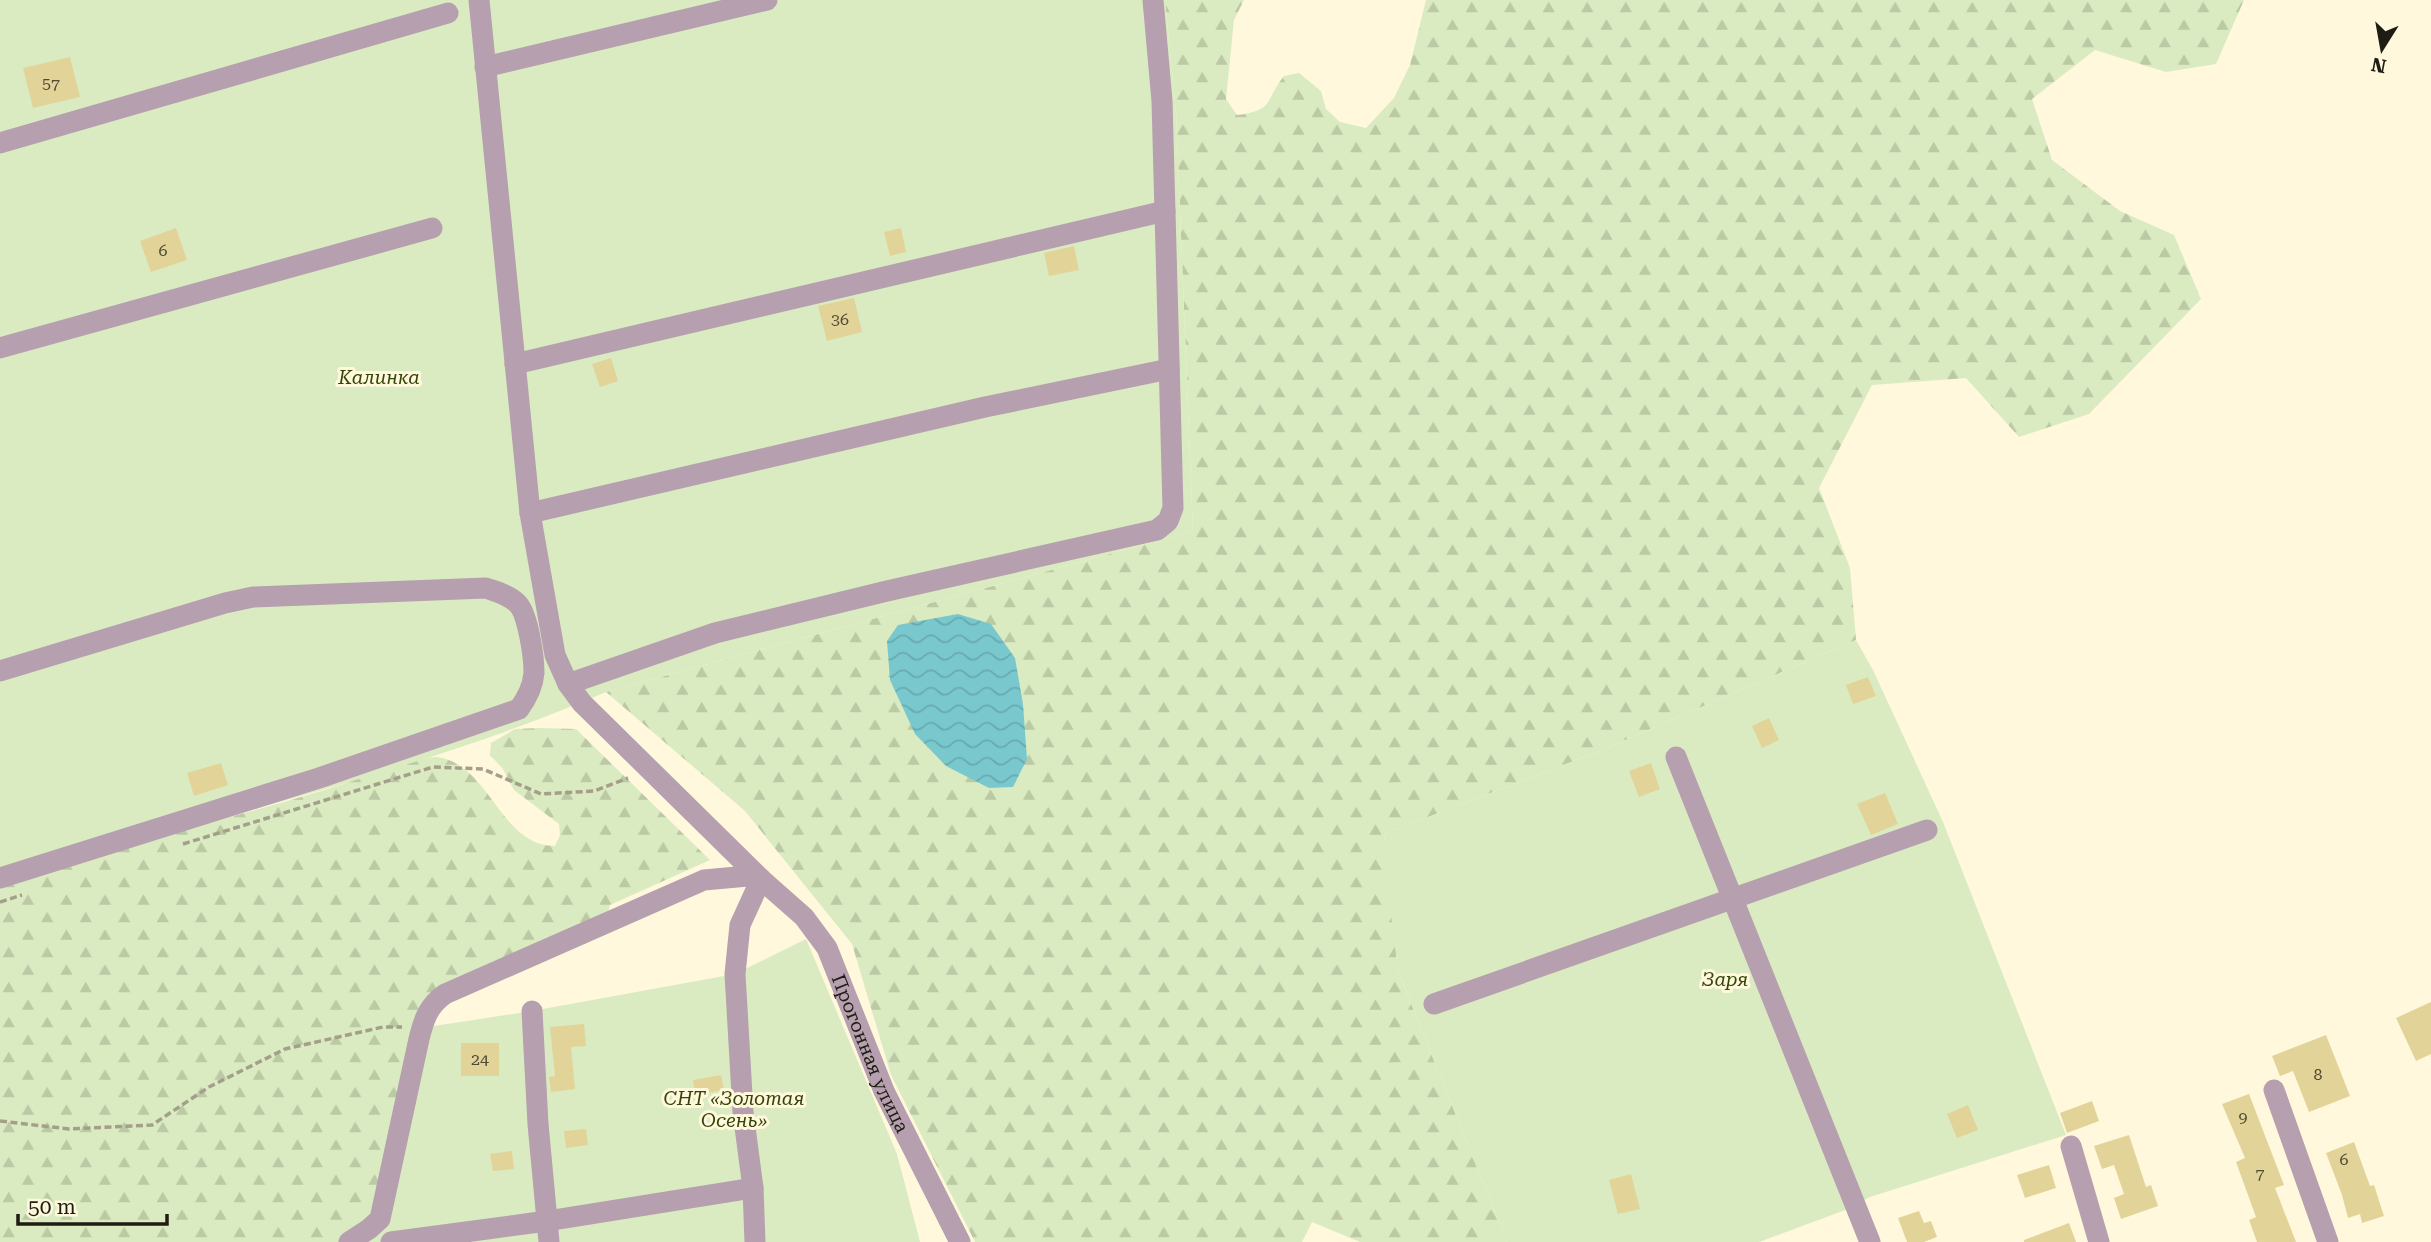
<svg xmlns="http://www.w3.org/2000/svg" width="2431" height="1242" font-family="'Roboto Serif',serif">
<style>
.forest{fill:url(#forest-firs)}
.garden{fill:#daebc1}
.water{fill:url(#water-waves)}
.building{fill:#e2d499}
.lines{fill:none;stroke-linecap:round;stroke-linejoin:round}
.path{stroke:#a49f8a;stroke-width:3.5;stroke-dasharray:7 3.5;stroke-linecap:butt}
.minor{stroke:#b69fae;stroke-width:21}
.labels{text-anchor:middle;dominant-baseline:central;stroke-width:6;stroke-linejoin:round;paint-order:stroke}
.number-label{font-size:16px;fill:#504b34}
.park-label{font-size:19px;font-style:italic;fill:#334507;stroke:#fff8dc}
.street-label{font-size:19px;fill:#1f1d13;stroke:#fff8dc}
</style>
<defs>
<pattern id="forest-firs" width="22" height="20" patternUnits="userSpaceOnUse" patternTransform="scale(1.75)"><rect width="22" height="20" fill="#daebc1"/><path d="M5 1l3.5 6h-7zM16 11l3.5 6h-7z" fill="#bbc9a5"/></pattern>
<pattern id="water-waves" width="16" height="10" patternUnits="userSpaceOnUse" patternTransform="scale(1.75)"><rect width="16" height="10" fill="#79c8cd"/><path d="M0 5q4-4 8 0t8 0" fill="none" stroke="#68abaf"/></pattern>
</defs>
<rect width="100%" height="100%" fill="#fff8dc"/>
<!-- forest -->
<path class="forest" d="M1165,0H1244L1234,20L1226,99L1237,115C1275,110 1264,101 1284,76L1299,73L1321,91L1326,109L1340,122L1366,128L1394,98L1410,65L1426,0H2244L2216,64L2166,72L2095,50L2032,99L2052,160L2120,211L2174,235L2201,299L2089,414L2019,437L1966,378L1872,385L1819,488L1850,568L1856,640L1600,751L1384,834L1398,971L1507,1242H1360L1312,1222L1302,1242H975L891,1075L852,944L745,811L606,692L1193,531L1176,112Z
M539,728L576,729L710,860L610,905L604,925L432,1003L384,1204L349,1242H0V888C42,874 84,858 126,846C194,826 263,809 331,788C350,782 423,755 437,757C491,765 500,846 555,846L560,835L559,824L514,790L503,769L490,755L491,743L515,729Z"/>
<!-- garden -->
<path class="garden" d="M0,0H1165L1176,112L1193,531L606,692C451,759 288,798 126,846C84,858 42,874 0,888Z
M1856,640L1873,670L1943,822L2066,1135L1870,1197L1848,1209L1759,1242H1507L1398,971L1389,899L1384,834L1600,751Z
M806,939L897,1154L920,1242H349L369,1229L421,1028L532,1011L735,974Z"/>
<!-- water -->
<path class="water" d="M958,614L991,624L1015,658L1023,704L1027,759L1013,787L989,788L946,766L915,734L890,680L887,641L898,625Z"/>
<!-- building -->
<path class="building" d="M70,57L80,97L33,108L23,68Z
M176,228L187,260L151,272L140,241Z
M901,228L906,252L890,256L884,232Z
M1074,246L1079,270L1049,276L1044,253Z
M854,298L862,332L827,341L818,306Z
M611,358L618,381L600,387L592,364Z
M1868,677L1876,696L1853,704L1846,685Z
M1769,718L1779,740L1762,748L1752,726Z
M221,763L228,785L194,796L187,773Z
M1651,763L1660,789L1639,797L1629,771Z
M1885,793L1898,824L1871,835L1857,804Z
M2431,1002V1054L2416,1061L2396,1018Z
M584,1024L586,1046L571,1047L575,1089L551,1092L549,1077L555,1076L550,1027Z
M2326,1035L2350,1096L2309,1112L2293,1071L2280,1076L2272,1056Z
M461,1043H499V1076H461Z
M721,1075L724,1090L695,1095L693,1080Z
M2249,1094L2284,1185L2275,1188L2296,1242H2257L2249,1220L2256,1217L2236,1162L2245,1158L2222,1104Z
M2092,1101L2099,1121L2067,1133L2060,1113Z
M1968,1105L1978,1130L1957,1138L1947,1114Z
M586,1129L588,1145L566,1148L564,1131Z
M2129,1135L2146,1187L2151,1185L2158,1206L2121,1219L2114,1198L2124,1194L2114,1165L2102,1169L2094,1146Z
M2354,1142L2370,1186L2374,1185L2384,1216L2362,1223L2360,1214L2348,1218L2342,1195L2326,1153Z
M512,1151L514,1169L493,1171L490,1154Z
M2049,1165L2056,1188L2025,1198L2017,1175Z
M1631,1174L1640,1209L1618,1214L1609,1180Z
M1919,1211L1924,1223L1931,1221L1937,1237L1924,1242H1907L1898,1218Z
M2069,1223L2076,1242H2024V1240Z"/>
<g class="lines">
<!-- path -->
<path class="path" d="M183,844L433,767L483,769L541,794L594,791L628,778
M0,902L22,895
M0,1121L69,1129L152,1125L209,1087L285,1049L383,1027H402"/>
<!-- minor -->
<g class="minor">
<path id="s1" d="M479,0L530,513L555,655L568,684L582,703L761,879L804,917L827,948L884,1091L960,1242"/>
<path d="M485,67L767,0"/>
<path d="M0,143L448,13"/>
<path d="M0,348L432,228"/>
<path d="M515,364L1165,211"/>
<path d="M530,513L985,407L1169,369"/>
<path d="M0,671L225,603L253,597L486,588C497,592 509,595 517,603C528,613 534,657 534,673C533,686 527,698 519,709L319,778L0,878"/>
<path d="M568,684L715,633L887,591L1157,530L1168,521L1173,508L1162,101L1153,0"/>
<path d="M1676,757L1870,1242"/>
<path d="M1434,1004L1927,830"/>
<path d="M532,1011L538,1124L549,1242"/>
<path d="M2274,1090L2328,1242"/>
<path d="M2071,1146L2099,1242"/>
<path d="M349,1242L369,1229L380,1219L419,1039C424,1019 428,1006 445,994L704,880L748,876L761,879"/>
<path d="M391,1242L547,1221L753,1188"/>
<path d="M755,1242L753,1188L743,1112L735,974L740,925L761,879"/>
</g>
</g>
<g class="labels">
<!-- number labels -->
<g class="number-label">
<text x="51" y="83">57</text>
<text x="163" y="250">6</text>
<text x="840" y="319">36</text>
<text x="480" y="1059">24</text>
<text x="2318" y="1074">8</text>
<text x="2243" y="1117">9</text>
<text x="2344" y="1159">6</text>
<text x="2260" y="1173">7</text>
</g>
<!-- park labels -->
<g class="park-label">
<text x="379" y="377">Калинка</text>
<text x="1725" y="979">Заря</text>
<text x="734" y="1098">СНТ «Золотая<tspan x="734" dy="22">Осень»</tspan></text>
</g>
<!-- street labels -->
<g class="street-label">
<text stroke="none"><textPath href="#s1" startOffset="1176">Прогонная улица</textPath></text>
</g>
</g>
<!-- north arrow -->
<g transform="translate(2382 49) rotate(191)" stroke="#fff8dc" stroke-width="5" paint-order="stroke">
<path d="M0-5L12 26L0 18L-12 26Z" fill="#1f1d13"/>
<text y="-10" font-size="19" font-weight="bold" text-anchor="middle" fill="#1f1d13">N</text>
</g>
<!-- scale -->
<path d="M18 1214v10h149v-10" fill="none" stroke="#1f1d13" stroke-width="3.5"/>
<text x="28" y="1214" font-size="21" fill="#1f1d13" stroke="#fff8dc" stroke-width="5" paint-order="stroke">50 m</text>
</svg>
